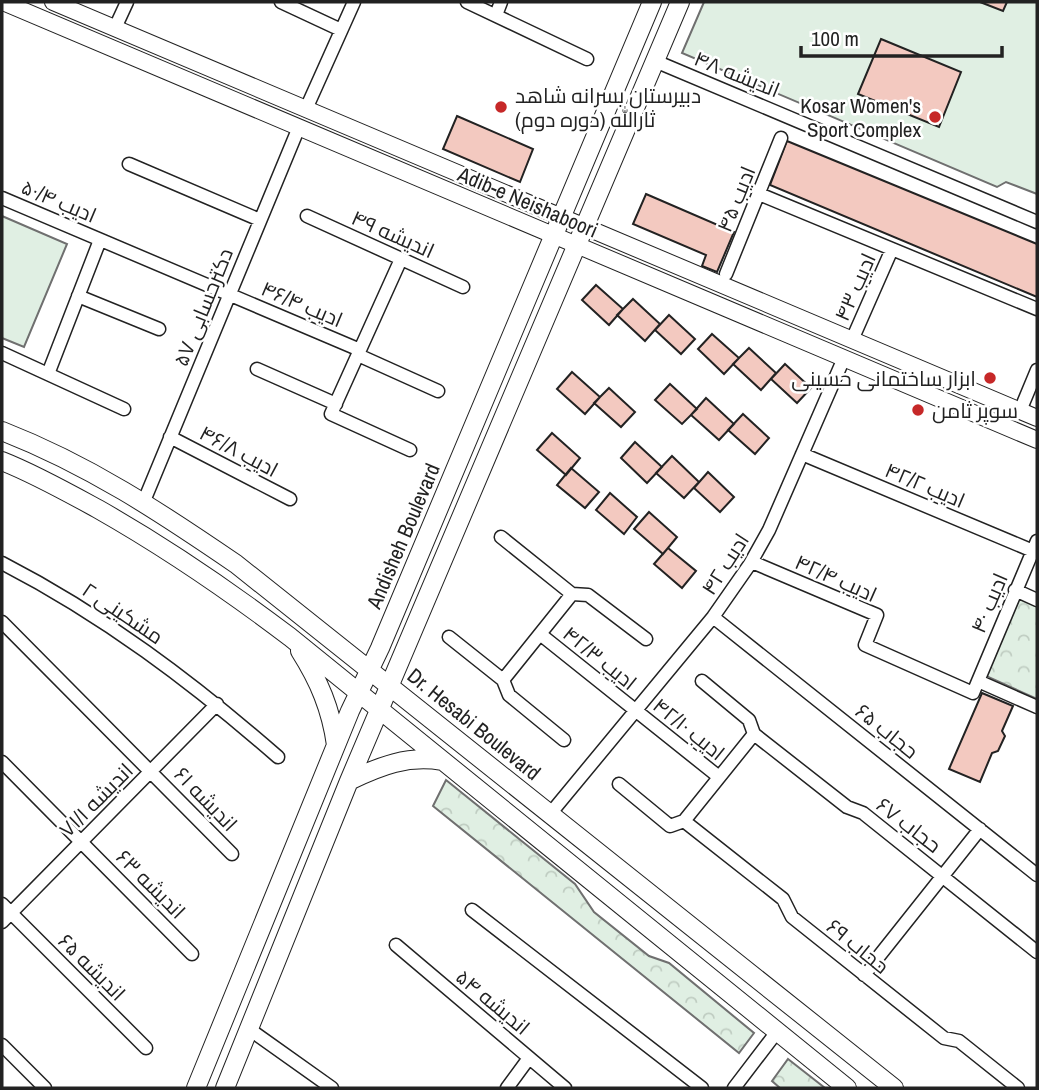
<svg xmlns="http://www.w3.org/2000/svg" width="1039" height="1090" font-family="'Archivo Narrow',Cairo,sans-serif">
<style>
.forest{fill:url(#forest-crowns);stroke:#6f6f6f;stroke-width:2}
.pitch{fill:#e0efe3;stroke:#6f6f6f;stroke-width:2}
.building{fill:#f3c9c0;stroke:#222;stroke-width:2}
.lines{fill:none;stroke-linecap:round;stroke-linejoin:round}
.minor-casing{stroke:#222;stroke-width:15}
.tertiary-casing{stroke:#222;stroke-width:18}
.secondary-casing{stroke:#222;stroke-width:20}
.minor{stroke:#fff;stroke-width:12}
.tertiary{stroke:#fff;stroke-width:16}
.secondary{stroke:#fff;stroke-width:18}
.poi-dot{fill:#c62828;stroke:#fff;stroke-width:2.5}
.labels{text-anchor:middle;dominant-baseline:central;stroke-width:5;stroke-linejoin:round;paint-order:stroke}
.street-label{font-size:21px;fill:#222;stroke:#fff}
.poi-label{font-size:21px;fill:#222;stroke:#fff;text-anchor:start}
</style>
<defs>
<pattern id="forest-crowns" width="20" height="18" patternUnits="userSpaceOnUse" patternTransform="scale(1.75)"><rect width="20" height="18" fill="#e0efe3"/><path d="M2 6a3 3 0 1 1 6 0M12 15a3 3 0 1 1 6 0" fill="none" stroke="#c0cdc2"/></pattern>
</defs>
<rect width="100%" height="100%" fill="#fff"/>
<!-- forest -->
<path class="forest" d="M1019,597L1037,605V699L986,676Z
M446,780L575,884L594,912L649,956L669,963L754,1033L739,1053L433,806Z
M788,1059L825,1088H780L772,1081Z"/>
<!-- pitch -->
<path class="pitch" d="M704,2H1037V194L1006,182L997,187L682,53Z
M2,216L67,244L24,347L2,338Z"/>
<!-- building -->
<path class="building" d="M980,2H1007L1003,11Z
M881,39L961,72L939,127L858,94Z
M457,116L533,149L520,182L443,149Z
M787,141L1037,244V297L770,185Z
M646,194L734,232L717,272L702,266L706,255L633,224Z
M596,285L623,309L609,325L582,300Z
M633,299L660,324L645,341L617,315Z
M669,315L695,339L681,354L655,330Z
M712,334L739,358L724,374L698,349Z
M749,348L776,373L761,390L733,364Z
M785,364L811,388L797,403L771,379Z
M572,372L600,397L585,414L557,389Z
M670,384L697,409L682,424L655,400Z
M609,388L635,412L621,427L594,403Z
M706,398L734,424L719,440L691,415Z
M743,414L769,438L755,454L728,430Z
M552,433L580,458L566,475L537,450Z
M635,442L662,467L647,483L621,458Z
M672,456L699,482L684,498L656,473Z
M571,468L599,492L585,508L557,485Z
M708,472L734,497L720,512L694,488Z
M610,493L637,517L624,534L596,510Z
M649,512L677,537L663,554L634,529Z
M668,548L696,571L682,588L654,564Z
M982,693L1013,706L1002,731L1005,736L998,751L992,753L980,782L949,769Z"/>
<g class="lines">
<defs>
<path id="minor" d="M281,2L341,30
M467,2L587,59
M496,15L501,2
M115,28L127,2
M655,61L1037,222
M306,109L354,2
M129,164L260,220
M759,194L1037,309
M2,198L360,350
M307,216L463,287
M401,259L331,414L410,450
M726,274L781,138
M78,296L159,329
M852,340L892,249
M2,353L124,409
M358,355L438,391
M257,369L336,404
M48,374L100,240
M1020,411L1037,370
M170,437L290,499
M802,454L1033,551
M144,501L299,127
M501,537L572,594
M752,562L877,615L865,645L973,693L1037,541
M2,563C103,615 192,682 278,757
M1015,590L1037,600
M572,594L588,595L646,639
M713,617L1037,875
M2,622L232,854
M540,634L719,777
M449,637L503,680
M503,680L572,594
M503,680L509,695L564,740
M702,681L749,720L754,734
M978,681L1037,707
M754,734L847,807L863,813L1037,952
M2,762L192,954
M619,784L670,826L684,821
M550,814L713,617L750,564L769,530L844,358
M684,821L783,899L792,917L944,1038L959,1041L1018,1088
M684,821L754,734
M2,904L146,1048
M472,910L702,1088
M2,922L217,704
M396,945L565,1088
M864,975L980,829
M249,1029L332,1088
M2,1045L45,1088
M507,1088L529,1058
M734,1088L776,1033"/>
<path id="tertiary" d="M3,2L1037,440
M53,2L1037,418"/>
<path id="secondary" d="M2,431C89,465 160,512 236,564L894,1088
M2,461C35,474 67,492 98,509C165,547 228,590 290,637L847,1088
M300,651C319,681 331,709 336,745
M349,781C380,766 408,755 442,761
M196,1088L350,711L380,648L652,2
M225,1088L349,781L680,2"/>
</defs>
<!-- minor casing -->
<use href="#minor" class="minor-casing"/>
<!-- tertiary casing -->
<use href="#tertiary" class="tertiary-casing"/>
<!-- secondary casing -->
<use href="#secondary" class="secondary-casing"/>
<!-- minor -->
<use href="#minor" class="minor"/>
<!-- tertiary -->
<use href="#tertiary" class="tertiary"/>
<!-- secondary -->
<use href="#secondary" class="secondary"/>
</g>
<!-- markers -->
<g class="poi-dot">
<circle cx="501" cy="107" r="7"/>
<circle cx="935" cy="117" r="7"/>
<circle cx="990" cy="378" r="7"/>
<circle cx="918" cy="410" r="7"/>
</g>
<g class="labels">
<!-- street labels -->
<g class="street-label">
<text transform="translate(737 74) rotate(22)">اندیشه ۴۸</text>
<text transform="translate(736 199) rotate(-68)">ادیب ۴۵</text>
<text transform="translate(59 201) rotate(23)">ادیب ۵۰/۴</text>
<text transform="translate(528 202) rotate(23)">Adib-e Neishaboori</text>
<text transform="translate(393 234) rotate(24)">اندیشه ۴۹</text>
<text transform="translate(855 287) rotate(-66)">ادیب ۴۳</text>
<text transform="translate(302 304) rotate(23)">ادیب ۴۶/۴</text>
<text transform="translate(203 307) rotate(-68)">دکترحسابی ۵۷</text>
<text transform="translate(239 451) rotate(28)">ادیب ۴۶/۸</text>
<text transform="translate(925 485) rotate(23)">ادیب ۴۲/۲</text>
<text transform="translate(403 536) rotate(-67)">Andisheh Boulevard</text>
<text transform="translate(725 564) rotate(-57)">ادیب ۴۲</text>
<text transform="translate(836 578) rotate(24)">ادیب ۴۲/۴</text>
<text transform="translate(989 603) rotate(-67)">ادیب ۴۰</text>
<text transform="translate(123 613) rotate(34)">مشکینی ۲</text>
<text transform="translate(600 658) rotate(39)">ادیب ۴۲/۳</text>
<text transform="translate(474 724) rotate(39)">Dr. Hesabi Boulevard</text>
<text transform="translate(689 729) rotate(39)">ادیب ۴۲/۱۰</text>
<text transform="translate(887 731) rotate(39)">حجاب ۶۵</text>
<text transform="translate(206 799) rotate(46)">اندیشه ۶۱</text>
<text transform="translate(96 800) rotate(-45)">اندیشه ۷۱/۱</text>
<text transform="translate(909 825) rotate(38)">حجاب ۶۷</text>
<text transform="translate(151 884) rotate(45)">اندیشه ۶۳</text>
<text transform="translate(858 946) rotate(39)">حجاب ۶۹</text>
<text transform="translate(92 967) rotate(45)">اندیشه ۶۵</text>
<text transform="translate(493 1002) rotate(40)">اندیشه ۵۴</text>
</g>
<!-- poi labels -->
<g class="poi-label">
<text x="515" y="95">دبیرستان پسرانه شاهد<tspan x="515" dy="24">ثارالله (دوره دوم)</tspan></text>
<text x="921" y="105" text-anchor="end">Kosar Women's<tspan x="921" dy="24">Sport Complex</tspan></text>
<text x="976" y="378" text-anchor="end">ابزار ساختمانی حسینی</text>
<text x="932" y="410">سوپر ثامن</text>
</g>
</g>
<!-- border -->
<rect width="1039" height="1090" fill="none" stroke="#222222" stroke-width="7"/>
<!-- scale -->
<path d="M801 46v10h201v-10" fill="none" stroke="#222222" stroke-width="3.5"/>
<text x="811" y="46" font-size="21" fill="#222222" stroke="#ffffff" stroke-width="5" paint-order="stroke">100 m</text>
</svg>
